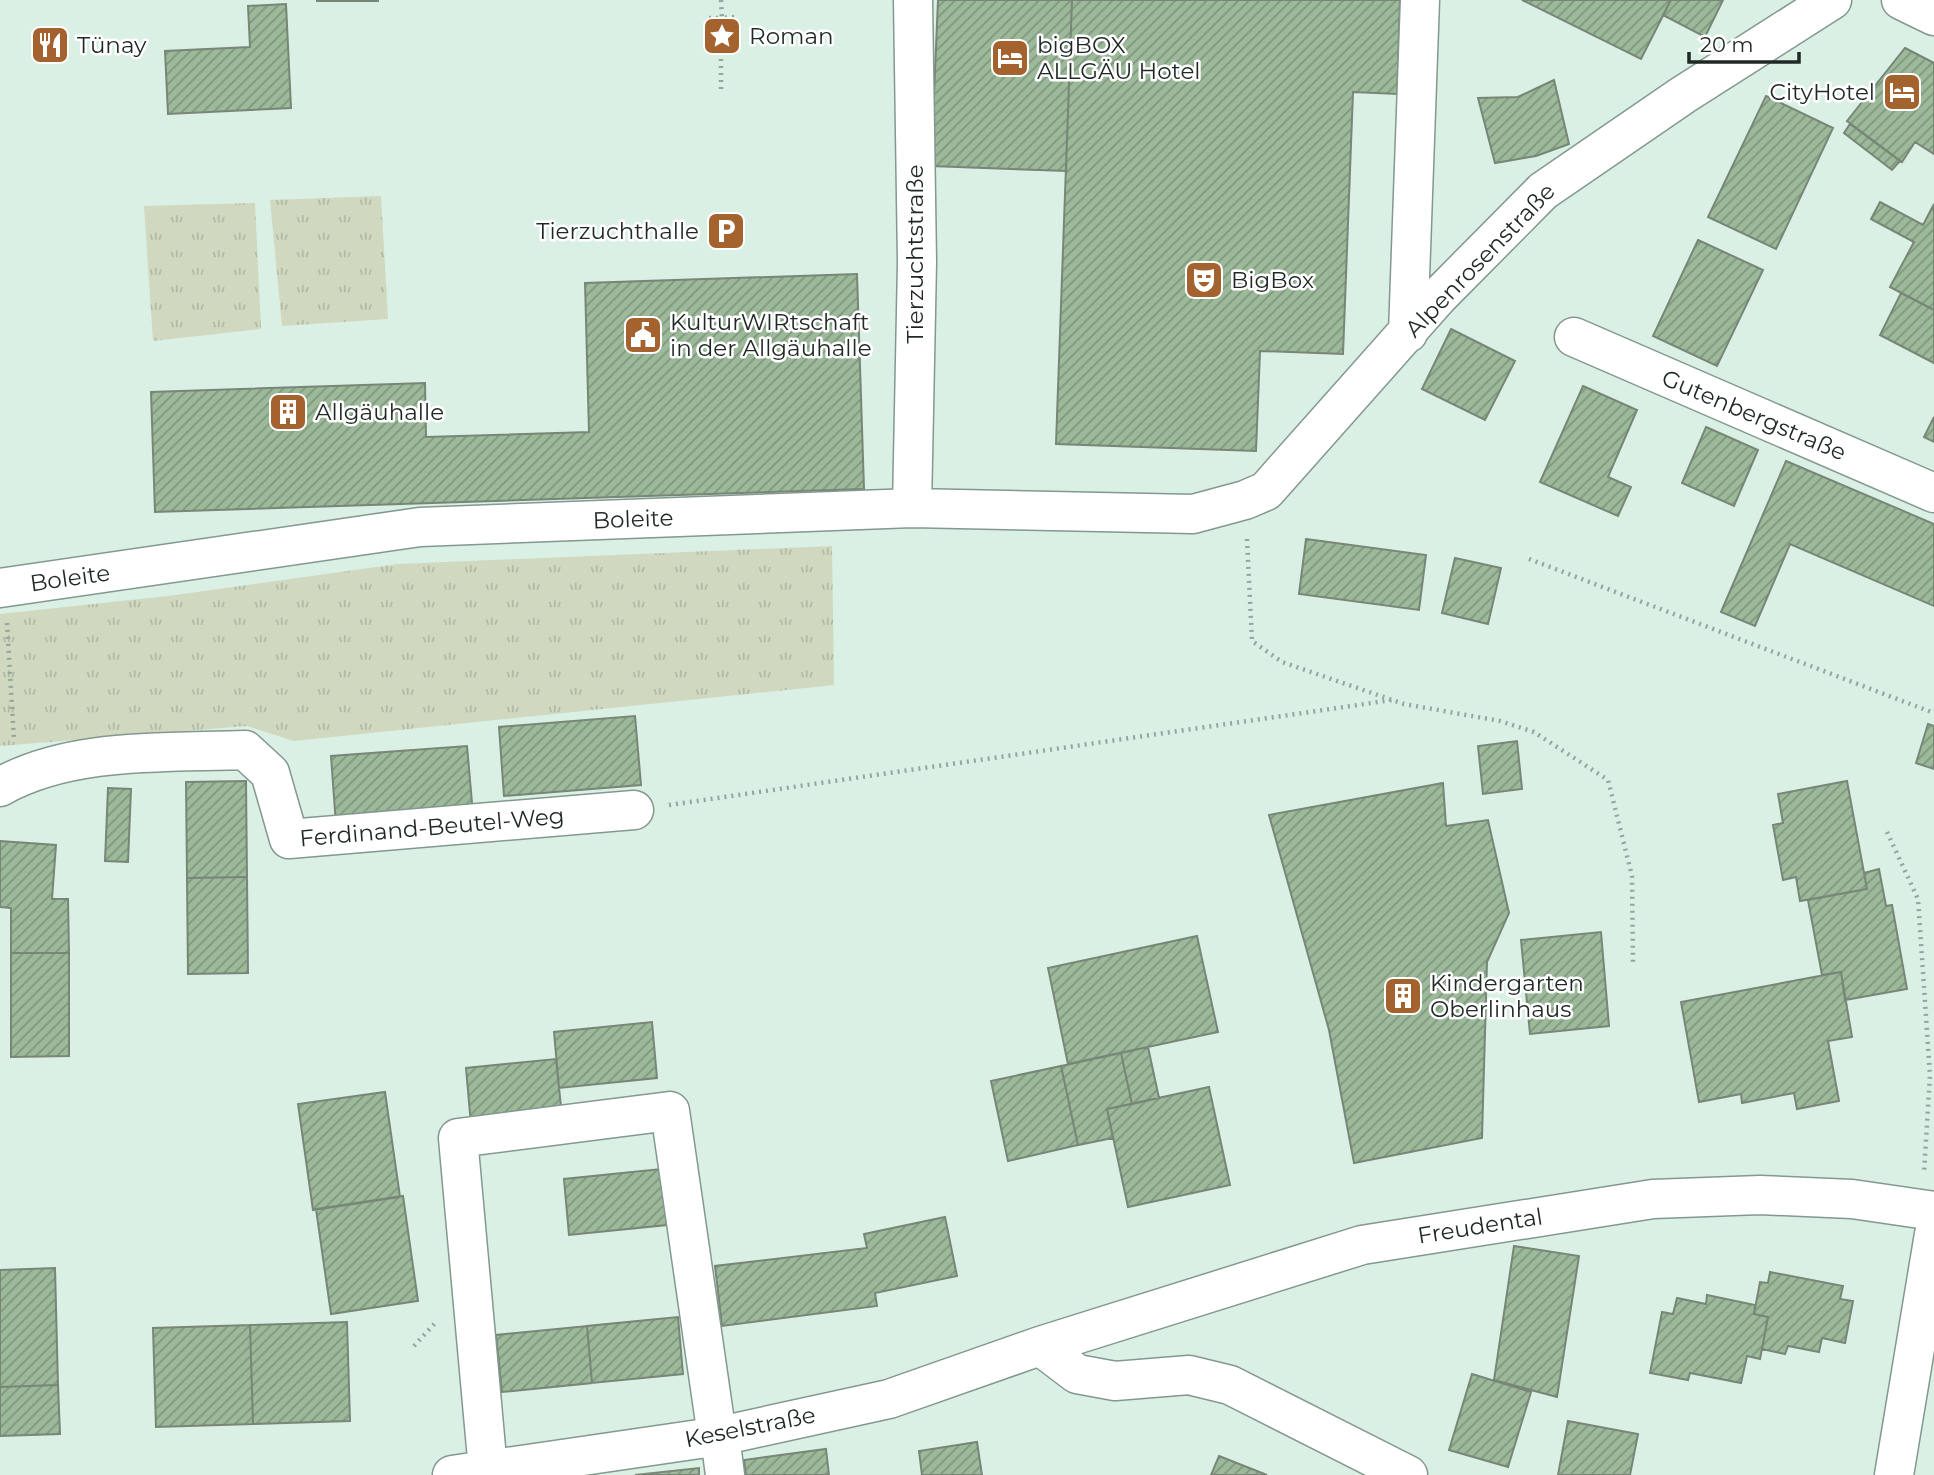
<svg xmlns="http://www.w3.org/2000/svg" width="1934" height="1475" font-family="Montserrat,sans-serif">
<style>
.grass{fill:url(#grass-tufts)}
.building{fill:url(#building-hatch);stroke:#788677;stroke-width:2}
.lines{fill:none;stroke-linecap:round;stroke-linejoin:round}
.minor-casing{stroke:#83988e;stroke-width:41}
.path{stroke:#94a59d;stroke-width:4.5;stroke-dasharray:2 5;stroke-linecap:butt}
.minor{stroke:#fff;stroke-width:38}
.labels{text-anchor:middle;dominant-baseline:central;stroke-width:5;stroke-linejoin:round;paint-order:stroke}
.poi-label{font-size:23px;fill:#1f2824;stroke:#fff;text-anchor:start}
.street-label{font-size:23px;fill:#1f2824;stroke:#fff}
</style>
<defs>
<pattern id="grass-tufts" width="24" height="20" patternUnits="userSpaceOnUse" patternTransform="scale(1.75)"><rect width="24" height="20" fill="#d0d8bf"/><path d="M3 7l-1-3M5 7V3M7 7l1-3M15 17l-1-3M17 17v-4M19 17l1-3" fill="none" stroke="#b2b9a4"/></pattern>
<pattern id="building-hatch" width="6" height="6" patternUnits="userSpaceOnUse" patternTransform="scale(1.75)"><rect width="6" height="6" fill="#9cb99a"/><path d="M-1 1l2-2M0 6l6-6M5 7l2-2" fill="none" stroke="#7f967d"/></pattern>
</defs>
<rect width="100%" height="100%" fill="#daf0e5"/>
<!-- grass -->
<path class="grass" d="M381,196L388,319L282,326L270,200Z
M255,203L261,329L153,341L144,206Z
M832,546L834,685L294,741L247,726L0,746V614L168,596L398,564Z"/>
<!-- building -->
<path class="building" d="M317,0H378V1H317Z
M938,0H1072L1066,171L931,166Z
M1072,0H1400L1397,94L1353,92L1343,354L1260,351L1256,451L1056,444Z
M1522,0H1671L1641,59Z
M1671,0H1723L1705,37L1663,15Z
M286,4L291,108L168,114L165,51L250,47L248,6Z
M1905,48L1934,63V154L1915,142L1902,162L1847,121Z
M1554,80L1569,144L1536,156L1495,163L1478,98L1518,97Z
M1766,96L1833,128L1776,249L1708,217Z
M1850,124L1900,161L1892,170L1844,133Z
M1880,202L1923,225L1934,204V310L1890,287L1914,242L1871,219Z
M1698,240L1763,270L1717,366L1653,336Z
M857,274L864,489L155,512L151,392L425,383L426,437L589,432L585,283Z
M1901,293L1934,310V363L1880,335Z
M1451,329L1515,361L1485,420L1422,389Z
M1583,386L1637,410L1608,477L1631,487L1618,516L1540,482Z
M1934,417V442L1924,437Z
M1706,427L1758,450L1734,506L1682,483Z
M1786,461L1934,524V606L1790,544L1755,626L1721,612Z
M1306,539L1426,555L1419,610L1299,594Z
M1455,558L1501,568L1488,624L1442,613Z
M635,716L641,785L504,796L499,727Z
M1928,724L1934,726V769L1916,763Z
M1517,741L1522,789L1483,794L1478,746Z
M467,746L473,814L336,825L331,756Z
M246,781L247,877L187,878L186,782Z
M1847,781L1867,889L1800,901L1796,877L1783,880L1773,825L1783,823L1778,794Z
M1443,783L1446,826L1488,820L1509,913L1487,962L1482,1138L1354,1163L1329,1030L1269,815Z
M108,788L131,789L128,862L105,861Z
M0,841L56,845L52,899H68L69,953H11V908L0,907Z
M1879,869L1886,906L1892,905L1907,989L1845,1000L1841,972L1822,975L1808,900L1867,889L1864,873Z
M247,877L248,973L188,974L187,878Z
M1601,932L1609,1026L1530,1034L1521,940Z
M1197,936L1218,1032L1068,1064L1048,968Z
M11,953H69V1056L11,1057Z
M1841,972L1852,1037L1828,1041L1839,1101L1797,1109L1794,1093L1742,1103L1741,1094L1699,1102L1681,1002Z
M652,1022L657,1078L559,1088L554,1032Z
M1148,1047L1159,1098L1132,1104L1121,1053Z
M1121,1053L1132,1104L1107,1109L1113,1138L1078,1145L1061,1066Z
M556,1059L562,1116L471,1125L466,1068Z
M1061,1066L1078,1145L1008,1161L991,1081Z
M1209,1087L1230,1185L1128,1207L1107,1109Z
M385,1092L400,1197L313,1210L298,1104Z
M661,1169L667,1225L569,1235L564,1179Z
M403,1196L418,1301L331,1314L316,1209Z
M945,1217L957,1276L875,1293L877,1306L722,1326L715,1266L867,1248L864,1234Z
M1514,1246L1579,1256L1557,1397L1494,1380Z
M55,1268L58,1385L0,1387V1270Z
M1770,1272L1843,1286L1840,1299L1853,1301L1845,1343L1822,1338L1819,1352L1788,1346L1785,1354L1762,1349L1768,1317L1754,1314L1760,1282L1768,1283Z
M1707,1295L1755,1305L1754,1314L1768,1317L1760,1359L1747,1356L1741,1383L1690,1373L1688,1380L1650,1373L1662,1312L1673,1314L1677,1298L1706,1304Z
M678,1317L683,1374L592,1383L587,1326Z
M347,1322L350,1421L253,1424L250,1325Z
M250,1325L253,1424L156,1427L153,1328Z
M587,1326L592,1383L502,1392L496,1335Z
M1472,1374L1531,1392L1508,1467L1449,1450Z
M58,1385L60,1434L0,1436V1387Z
M1568,1421L1638,1434L1630,1475H1558Z
M977,1442L982,1475H922L919,1451Z
M826,1449L829,1475H746L744,1460Z
M1219,1456L1267,1475H1211Z
M699,1468V1475H635Z"/>
<g class="lines">
<defs>
<path id="minor" d="M1901,0L1934,16
M1408,333L1420,0
M1574,337L1934,493
M912,508L917,262L913,0
M0,588L420,527L912,508L1193,514L1245,500L1266,491L1439,296L1543,191L1683,95L1832,0
M0,787C70,747 166,753 245,750L270,773L289,839L634,810
M1040,1346L1077,1374L1115,1381L1189,1375L1230,1385L1408,1475
M720,1436L725,1475
M488,1470L458,1138L670,1111L717,1436
M452,1475L720,1436L889,1399L1040,1346L1362,1245L1653,1199L1760,1195L1852,1199L1934,1211
M1894,1475L1934,1234"/>
</defs>
<!-- minor casing -->
<use href="#minor" class="minor-casing"/>
<!-- path -->
<path class="path" d="M721,51H735V17L722,18L721,0
M721,89V51H709L708,18H722
M1247,539L1252,641L1282,662L1404,704L1500,721L1534,732L1608,780L1632,876L1633,964
M1529,559L1934,713
M7,623L14,740
M669,805L1392,700
M1887,832L1918,899L1930,1075L1924,1173
M414,1346L437,1321"/>
<!-- minor -->
<use href="#minor" class="minor"/>
</g>
<!-- icons -->
<defs>
<symbol id="sight-square" viewBox="-11 -11 22 22"><rect x="-9" y="-9" width="18" height="18" rx="4" fill="#a4622f" stroke="#fff"/><path d="M0-6L1.8-2.2L6-1.7L2.9 1.2L3.7 5.4L0 3.3L-3.7 5.4L-2.9 1.2L-6-1.7L-1.8-2.2Z" fill="#fff"/></symbol>
<symbol id="restaurant-square" viewBox="-11 -11 22 22"><rect x="-9" y="-9" width="18" height="18" rx="4" fill="#a4622f" stroke="#fff"/><path d="M-5-6h1v4h1v-4h1v4h1v-4h1v5L-1.5 .5V6h-2V.5L-5-1ZM5-6V6H3V1.5H1.5Q1.5-4 5-6Z" fill="#fff"/></symbol>
<symbol id="hotel-square" viewBox="-11 -11 22 22"><rect x="-9" y="-9" width="18" height="18" rx="4" fill="#a4622f" stroke="#fff"/><path d="M-6-4.5h1.5V1H6V5H4.5V3h-9V5H-6ZM-4 0a1.8 1.8 0 1 1 3.6 0ZM.5 0V-2.5h3Q6-2.5 6 0Z" fill="#fff"/></symbol>
<symbol id="parking-square" viewBox="-11 -11 22 22"><rect x="-9" y="-9" width="18" height="18" rx="4" fill="#a4622f" stroke="#fff"/><path d="M-3.5-5.5H1a3.5 3.5 0 0 1 0 7H-1V5.5H-3.5ZM-1-3.4V-.6H.8a1.4 1.4 0 0 0 0-2.8Z" fill="#fff"/></symbol>
<symbol id="theatre-square" viewBox="-11 -11 22 22"><rect x="-9" y="-9" width="18" height="18" rx="4" fill="#a4622f" stroke="#fff"/><path d="M-5-5.5Q0-4 5-5.5V0Q5 5 0 6Q-5 5-5 0ZM-3.3-2.5H-1v1.5H-3.3ZM1-2.5H3.3v1.5H1ZM-2.8 1Q0 5.5 2.8 1Z" fill="#fff"/></symbol>
<symbol id="civic-square" viewBox="-11 -11 22 22"><rect x="-9" y="-9" width="18" height="18" rx="4" fill="#a4622f" stroke="#fff"/><path d="M-.6-6.5H3V-4.5H.6V-3L4-1V1h2V6H-6V1h2V-1L-.6-3ZM-1.2 2.5V6h2.4V2.5Z" fill="#fff"/></symbol>
<symbol id="building-square" viewBox="-11 -11 22 22"><rect x="-9" y="-9" width="18" height="18" rx="4" fill="#a4622f" stroke="#fff"/><path d="M-4-6H4V6H1V3H-1V6H-4ZM-2.5-4.3h1.7v1.8h-1.7ZM.8-4.3h1.7v1.8H.8ZM-2.5-1h1.7V.8h-1.7ZM.8-1h1.7V.8H.8Z" fill="#fff"/></symbol>
</defs>
<g fill-rule="evenodd">
<use href="#sight-square" x="700" y="14" width="44" height="44"/>
<use href="#restaurant-square" x="28" y="23" width="44" height="44"/>
<use href="#hotel-square" x="988" y="36" width="44" height="44"/>
<use href="#hotel-square" x="1880" y="70" width="44" height="44"/>
<use href="#parking-square" x="704" y="209" width="44" height="44"/>
<use href="#theatre-square" x="1182" y="258" width="44" height="44"/>
<use href="#civic-square" x="621" y="313" width="44" height="44"/>
<use href="#building-square" x="266" y="390" width="44" height="44"/>
<use href="#building-square" x="1381" y="974" width="44" height="44"/>
</g>
<g class="labels">
<!-- poi labels -->
<g class="poi-label">
<text x="749" y="36">Roman</text>
<text x="77" y="45">Tünay</text>
<text x="1037" y="45">bigBOX<tspan x="1037" dy="26">ALLGÄU Hotel</tspan></text>
<text x="1875" y="92" text-anchor="end">CityHotel</text>
<text x="699" y="231" text-anchor="end">Tierzuchthalle</text>
<text x="1231" y="280">BigBox</text>
<text x="670" y="322">KulturWIRtschaft<tspan x="670" dy="26">in der Allgäuhalle</tspan></text>
<text x="315" y="412">Allgäuhalle</text>
<text x="1430" y="983">Kindergarten<tspan x="1430" dy="26">Oberlinhaus</tspan></text>
</g>
<!-- street labels -->
<g class="street-label">
<text transform="translate(915 254) rotate(-90)">Tierzuchtstraße</text>
<text transform="translate(1480 260) rotate(-46)">Alpenrosenstraße</text>
<text transform="translate(1754 415) rotate(23)">Gutenbergstraße</text>
<text transform="translate(633 519) rotate(-2)">Boleite</text>
<text transform="translate(70 578) rotate(-8)">Boleite</text>
<text transform="translate(432 827) rotate(-5)">Ferdinand-Beutel-Weg</text>
<text transform="translate(1480 1226) rotate(-9)">Freudental</text>
<text transform="translate(750 1427) rotate(-11)">Keselstraße</text>
</g>
</g>
<!-- scale -->
<path d="M1689 52v10h110v-10" fill="none" stroke="#1f2824" stroke-width="3.5"/>
<text x="1700" y="52" font-size="21" fill="#1f2824" stroke="#ffffff" stroke-width="5" paint-order="stroke">20 m</text>
</svg>
